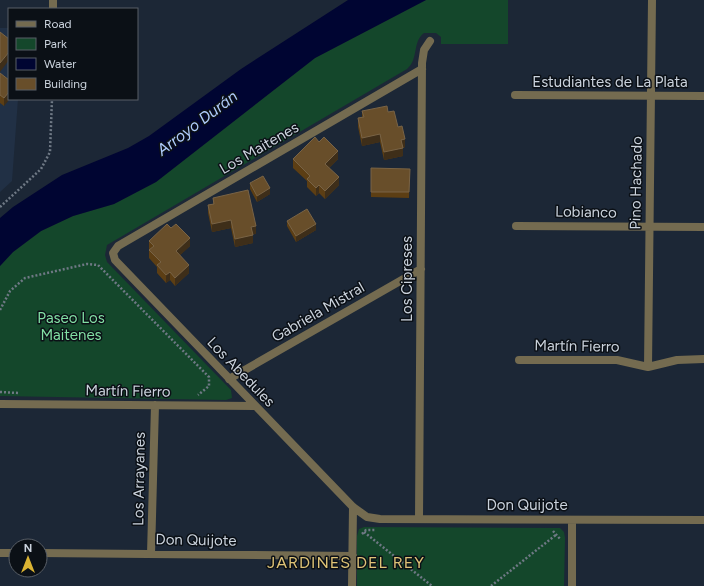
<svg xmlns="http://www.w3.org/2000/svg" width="704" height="586" font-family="Figtree,sans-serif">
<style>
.built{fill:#213045}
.green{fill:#14472b}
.water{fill:#000532}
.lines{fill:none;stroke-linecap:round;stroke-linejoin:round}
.path{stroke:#6f7985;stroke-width:2.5;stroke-dasharray:2 2;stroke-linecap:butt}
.minor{stroke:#746b50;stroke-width:8}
.wall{fill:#5c3e14}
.shaded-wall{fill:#3e2e19}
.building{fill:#684e2a;stroke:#786346}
.labels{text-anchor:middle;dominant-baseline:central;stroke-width:3;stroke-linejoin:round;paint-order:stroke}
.street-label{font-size:15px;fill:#cbd3dd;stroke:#0b1016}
.park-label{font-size:15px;fill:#82dfa4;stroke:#0b1016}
.water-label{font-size:16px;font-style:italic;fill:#afcbfb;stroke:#0b1016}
.neighbourhood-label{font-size:16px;letter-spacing:1px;fill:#dec377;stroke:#0b1016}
</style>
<rect width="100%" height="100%" fill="#1c2736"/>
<!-- built -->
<path class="built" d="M0,28H9V99H18L12,181L0,192Z"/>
<!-- green -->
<path class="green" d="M426,0H508V44H441V37L436,33H424C412,42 419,59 407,69L107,245L105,255L107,262L231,390L232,398L226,400L0,396V266L13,252L41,231L73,216L114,204L156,182L315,58Z
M364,527L560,528L564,532L565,538L564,586H357V536L359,529Z"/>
<!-- water -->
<path class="water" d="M348,0H426L315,58L156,182L114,204L73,216L41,231L13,252L0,266V218L13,207L62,175L128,148L149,136L241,69Z"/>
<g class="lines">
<!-- path -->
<path class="path" d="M0,207L41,169L50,152L52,99
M0,310L10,291L25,278L87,264L98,265L209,377V386L198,395
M0,392L19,393
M553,531L561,540
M364,532L432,586
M362,534L366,530H376
M491,586L557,534"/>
<!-- minor -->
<path class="minor" d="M53,9V0
M422,69L118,246L113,253L115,260L353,507L367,517L380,519L704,520
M515,95L704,96
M516,226L704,227
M519,360H617L648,367L677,360L704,359
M648,367L652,0
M229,379L421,269
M0,404L255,406
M419,519L422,63L424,50L430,41
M0,553H16
M40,553L353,556
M151,554L155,405
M352,586L353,507
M572,586V520"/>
</g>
<!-- wall -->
<path class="wall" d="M0,73L9,80L4,106L0,103Z
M362,111L388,112L398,127L405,147L403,148V156L384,160L380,142L362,146L358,127V118L362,117Z
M293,159H338L329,168L339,185L325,199L319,193L316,196L307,187V181L293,168Z
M371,168L410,169L409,198L371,197Z
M250,183L270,194L257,202L250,189Z
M213,198L256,234H253V243L235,247L231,228L212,232L208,213V205L213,204Z
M287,221L316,230L296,242L287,226Z
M149,241L190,246L180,255L189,273L175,286L170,280L166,283L157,273V267L149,258Z"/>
<!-- shaded-wall -->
<path class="shaded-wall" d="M9,52V60L0,72V63Z
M9,92V99H10L4,106V98Z
M380,134V142L362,146V138Z
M405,139V147L401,148V140Z
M403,148V156L384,160V152Z
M338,151V159L325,172V164Z
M339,177V185L325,199V191Z
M319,185V193L316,196V188Z
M270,188V194L257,202V196Z
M231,220V228L212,232V224Z
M316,224V230L296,242V236Z
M256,226V234L251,235V227Z
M253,235V243L235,247V239Z
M190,238V246L176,259V251Z
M189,265V273L175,286V278Z
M170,272V280L166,283V275Z"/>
<!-- building -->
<path class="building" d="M0,32L9,39V52L0,63Z
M0,73L9,80V92L4,98L0,95Z
M387,106L388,112L394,111L398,127L402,126L405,139L401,140L403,148L384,152L380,134L362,138L358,118L364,117L362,111Z
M315,137L319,142L324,137L338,151L325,164L339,177L325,191L319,185L316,188L307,179L310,176L293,159Z
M371,168L410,169L409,192H371Z
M263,176L270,188L257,196L250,183Z
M248,190L256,226L251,227L253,235L235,239L231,220L212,224L208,205L214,204L213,198Z
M307,209L316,224L296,236L287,221Z
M167,224L171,228L176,224L190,238L176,251L189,265L175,278L170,272L166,275L157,265L161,262L149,250L154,246L149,241Z"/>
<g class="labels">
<!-- street labels -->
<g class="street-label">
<text x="610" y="82">Estudiantes de La Plata</text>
<text transform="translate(259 148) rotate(-30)">Los Maitenes</text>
<text transform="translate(636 183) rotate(-89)">Pino Hachado</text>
<text transform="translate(586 212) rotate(1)">Lobianco</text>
<text transform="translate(407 279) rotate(-90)">Los Cipreses</text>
<text transform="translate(318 312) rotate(-30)">Gabriela Mistral</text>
<text transform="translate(577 346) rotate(1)">Martín Fierro</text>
<text transform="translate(241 372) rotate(46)">Los Abedules</text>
<text transform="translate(128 391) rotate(1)">Martín Fierro</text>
<text transform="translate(139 479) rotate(-89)">Los Arrayanes</text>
<text x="527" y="505">Don Quijote</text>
<text transform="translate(196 540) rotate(1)">Don Quijote</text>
</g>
<!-- park labels -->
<g class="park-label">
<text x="71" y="318">Paseo Los<tspan x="71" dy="17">Maitenes</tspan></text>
</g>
<!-- water labels -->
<g class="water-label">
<text transform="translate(197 123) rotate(-37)">Arroyo Durán</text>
</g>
<!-- neighbourhood labels -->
<g class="neighbourhood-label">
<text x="346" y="562">JARDINES DEL REY</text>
</g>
</g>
<!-- legend -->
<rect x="8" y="8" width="130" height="92" fill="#0b1016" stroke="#585e66"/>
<rect x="16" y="21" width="20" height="6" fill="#746b50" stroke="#585e66"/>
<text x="44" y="28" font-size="12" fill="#cbd3dd">Road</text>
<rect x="16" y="38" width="20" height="12" fill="#14472b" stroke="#585e66"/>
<text x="44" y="48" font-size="12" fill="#cbd3dd">Park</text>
<rect x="16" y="58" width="20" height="12" fill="#000532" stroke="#585e66"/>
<text x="44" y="68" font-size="12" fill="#cbd3dd">Water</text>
<rect x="16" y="78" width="20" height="12" fill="#684e2a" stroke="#585e66"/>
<text x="44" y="88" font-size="12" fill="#cbd3dd">Building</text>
<!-- north arrow -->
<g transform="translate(28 558)"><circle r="19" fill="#0b1016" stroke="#585e66"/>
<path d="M0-3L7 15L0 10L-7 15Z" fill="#dab333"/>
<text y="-6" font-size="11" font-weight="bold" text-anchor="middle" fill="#cbd3dd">N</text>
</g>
</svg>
